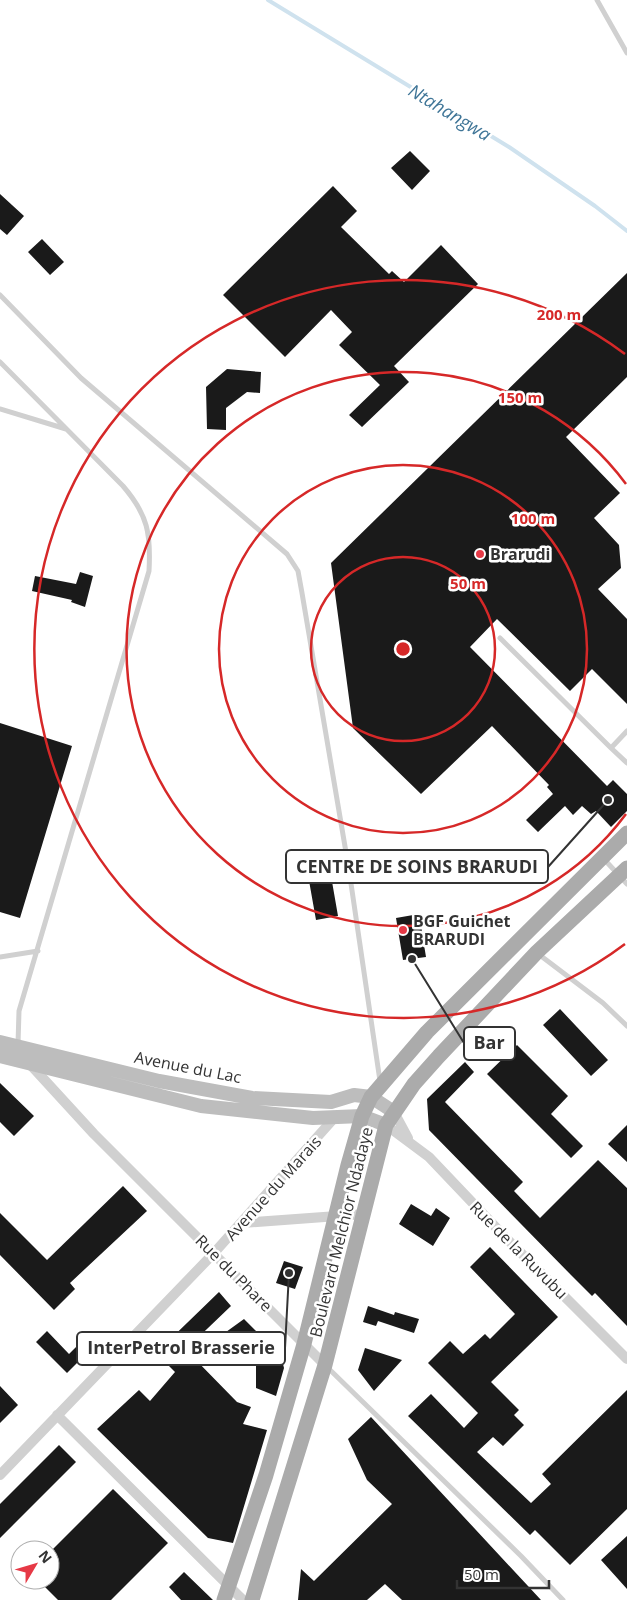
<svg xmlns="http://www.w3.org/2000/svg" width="627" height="1600" font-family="'Open Sans',sans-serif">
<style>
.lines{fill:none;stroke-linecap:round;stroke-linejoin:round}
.stream{stroke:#cfe2ee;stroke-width:4}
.building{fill:#1a1a1a}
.lane{stroke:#d0d0d0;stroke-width:5}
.street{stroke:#d0d0d0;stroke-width:10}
.secondary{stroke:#bdbdbd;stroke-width:14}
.primary{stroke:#ababab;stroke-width:15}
.ring{fill:none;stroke:#d62828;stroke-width:2.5}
.poi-dot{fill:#e63946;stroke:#fff;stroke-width:2}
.labels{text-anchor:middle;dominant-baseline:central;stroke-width:5;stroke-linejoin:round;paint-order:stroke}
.poi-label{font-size:16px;font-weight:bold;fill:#333;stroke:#fff;text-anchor:start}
.street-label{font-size:16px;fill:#333;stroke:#fff}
.water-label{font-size:18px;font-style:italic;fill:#3f7597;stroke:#fff}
.centre{fill:#d62828;stroke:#fff;stroke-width:2.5}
.ring-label{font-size:15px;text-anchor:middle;font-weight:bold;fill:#d62828;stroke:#fff;stroke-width:5;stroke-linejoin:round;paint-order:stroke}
.leader{fill:none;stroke:#333;stroke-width:2}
.callout-dot{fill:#333;stroke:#fff;stroke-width:2}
.callout{fill:#fff;stroke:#333;stroke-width:2}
.callout-label{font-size:18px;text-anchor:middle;font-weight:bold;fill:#333}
</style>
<rect width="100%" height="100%" fill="#fff"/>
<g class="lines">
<!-- stream -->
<path class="stream" d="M268,0L509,147L595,206L627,231"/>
</g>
<!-- building -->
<path class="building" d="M410,151L430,171L412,190L391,168Z
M333,186L357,211L341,227L389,274L392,271L404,282L441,245L478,284L394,366L409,382L362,427L349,415L380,385L339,345L352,332L331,310L285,357L223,295Z
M0,194L24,216L7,235L0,229Z
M42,239L64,262L50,275L28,252Z
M627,273V377L566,437L620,493L594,518L619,545L621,568L598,589L627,619V704L592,669L570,691L497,619L470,647L607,786L613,780L627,794V811L611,827L596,811L591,814L582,806L573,815L565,806L538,832L526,820L553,794L547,787L549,785L492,726L421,794L353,728L331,563Z
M227,369L261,372L260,393L247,392L226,408V430L207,429L206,387Z
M80,572L93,576L85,607L71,602L72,600L32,591L35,576L76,584Z
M0,723L72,746L20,918L0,912Z
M330,870L338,916L316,920L308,875Z
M419,914L426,957L403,960L396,918Z
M560,1009L608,1060L591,1076L543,1025Z
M517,1045L568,1096L551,1114L583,1146L571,1158L487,1074Z
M465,1062L474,1072L445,1102L523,1182L514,1191L540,1218L598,1160L627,1188V1326L595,1293L592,1296L571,1275L429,1130L427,1099Z
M0,1083L34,1116L14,1136L0,1122Z
M627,1125V1162L608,1144Z
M123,1186L147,1211L70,1283L75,1289L54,1310L0,1255V1213L47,1260Z
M411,1204L431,1216L436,1208L450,1218L433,1246L399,1224Z
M490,1247L558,1317L491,1382L519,1410L514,1415L524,1425L503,1446L493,1437L477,1452L531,1503L551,1484L542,1474L627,1390V1509L570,1565L535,1530L530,1535L408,1416L431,1394L464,1428L478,1413L428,1363L450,1341L463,1354L485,1334L490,1339L515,1314L470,1267Z
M284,1261L303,1267L295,1289L276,1283Z
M219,1292L231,1306L184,1351L190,1358L192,1356L237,1402L251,1407L243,1424L267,1430L233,1543L208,1538L97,1429L139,1390L150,1401L175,1372L156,1353Z
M368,1306L394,1315L395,1312L419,1319L414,1333L378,1321L376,1326L363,1322Z
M244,1319L281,1356L284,1368L276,1396L256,1388V1366L226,1332Z
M47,1331L69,1354L80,1343L88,1352L67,1373L36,1342Z
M365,1348L402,1360L374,1391L358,1370Z
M0,1386L18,1405L0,1423Z
M371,1417L541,1600H402L385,1584L367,1600H298L301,1569L314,1581L392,1504L367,1480L348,1439Z
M59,1445L76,1462L0,1538V1504Z
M113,1489L168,1543L111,1600H58L38,1580H50V1552Z
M627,1536V1589L601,1560Z
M184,1572L213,1600H181L169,1587Z"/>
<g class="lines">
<!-- lane -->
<path class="lane" d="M597,0L627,53
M0,295L81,378L287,554L298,571L302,593L349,870L380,1081
M0,362L123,486C148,515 151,534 149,571L19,1011L18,1044
M0,409L66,429
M500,638L611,748
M627,731L611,748L627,763
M603,858L627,884
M537,953L603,1003L627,1026
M0,957L38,951
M327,1367L521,1556L563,1600"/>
<!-- street -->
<path class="street" d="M28,1062L94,1134L325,1365
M394,1112L408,1138
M386,1125L429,1157L506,1238L627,1359
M242,1223L365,1214
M57,1415L243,1600
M0,1475L214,1253L336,1116"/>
<!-- secondary -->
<path class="secondary" d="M0,1042L159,1081L252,1098L331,1102L354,1095L371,1097L394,1112
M0,1056L201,1106L313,1118L362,1116L386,1125"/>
<!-- primary -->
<path class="primary" d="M224,1600L266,1475L304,1344L348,1165L362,1116L371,1097L427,1032L627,833
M252,1600L325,1365L386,1125L414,1084L439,1056L537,952L627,868"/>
</g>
<!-- distance rings -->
<g class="ring">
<circle cx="403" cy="649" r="92"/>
<circle cx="403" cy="649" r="184"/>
<path d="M626 814A277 277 0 1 1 626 484"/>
<path d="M625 944A369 369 0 1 1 625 354"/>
</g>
<!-- markers -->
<g class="poi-dot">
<circle cx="480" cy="554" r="5"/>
<circle cx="403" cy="930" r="5"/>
</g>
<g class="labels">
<!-- poi labels -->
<g class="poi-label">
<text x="490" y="554">Brarudi</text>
<text x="413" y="921">BGF Guichet<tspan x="413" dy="18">BRARUDI</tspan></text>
</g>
<!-- street labels -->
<g class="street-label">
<text transform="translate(188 1067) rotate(11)">Avenue du Lac</text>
<text transform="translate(273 1188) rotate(-48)">Avenue du Marais</text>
<text transform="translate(341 1232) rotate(-76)">Boulevard Melchior Ndadaye</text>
<text transform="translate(519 1250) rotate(45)">Rue de la Ruvubu</text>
<text transform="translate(234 1273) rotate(45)">Rue du Phare</text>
</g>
<!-- water labels -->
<g class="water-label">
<text transform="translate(450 112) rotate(31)">Ntahangwa</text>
</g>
</g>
<circle cx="403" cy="649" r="8" class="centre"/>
<g class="ring-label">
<text x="559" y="320">200 m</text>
<text x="520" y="403">150 m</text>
<text x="533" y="524">100 m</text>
<text x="468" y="589">50 m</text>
</g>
<!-- callouts -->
<path class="leader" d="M608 800L548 867M412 959L464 1043M289 1273L285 1348"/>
<g class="callout-dot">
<circle cx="608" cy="800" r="5"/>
<circle cx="412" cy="959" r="5"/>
<circle cx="289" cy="1273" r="5"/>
</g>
<g class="callout">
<rect x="286" y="850" width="262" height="33" rx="5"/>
<rect x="464" y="1027" width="51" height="33" rx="5"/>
<rect x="77" y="1332" width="208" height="33" rx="5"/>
</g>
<g class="callout-label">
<text x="417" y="873">CENTRE DE SOINS BRARUDI</text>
<text x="489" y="1049">Bar</text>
<text x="181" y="1354">InterPetrol Brasserie</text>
</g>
<!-- north arrow -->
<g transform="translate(35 1565) rotate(52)"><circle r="24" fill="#ffffff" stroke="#adadad"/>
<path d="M0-4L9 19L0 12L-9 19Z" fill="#e63946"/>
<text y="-8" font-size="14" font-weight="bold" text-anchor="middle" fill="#333333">N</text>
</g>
<!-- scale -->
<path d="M457 1580v8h92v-8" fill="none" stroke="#333333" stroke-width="2.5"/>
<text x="464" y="1580" font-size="15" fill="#333333" stroke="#ffffff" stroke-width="4" paint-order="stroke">50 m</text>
</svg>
